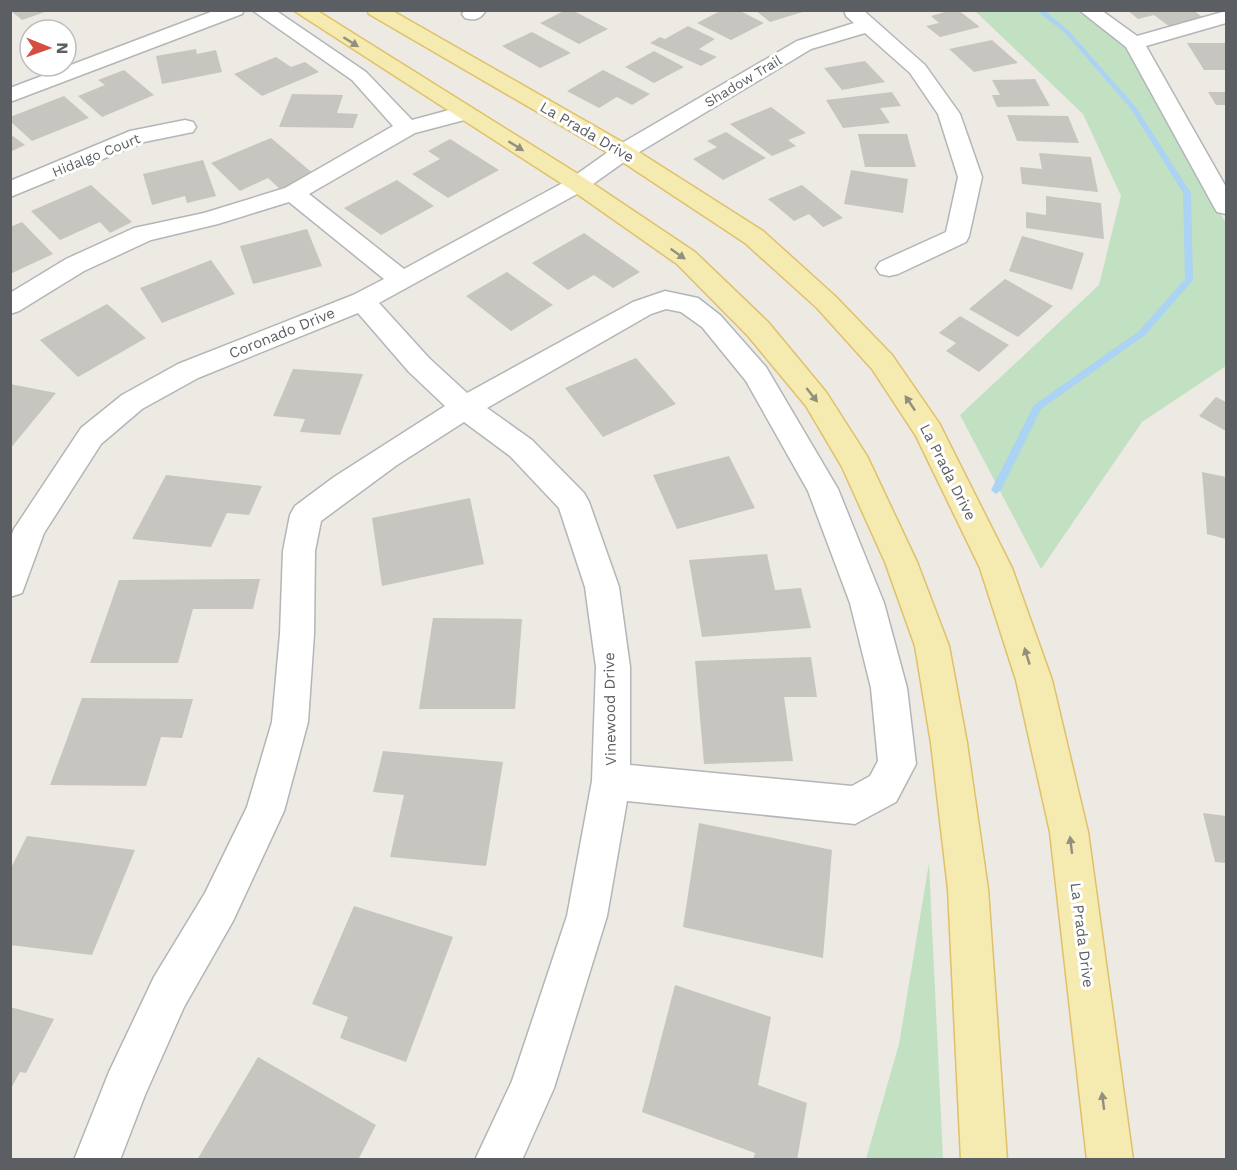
<svg xmlns="http://www.w3.org/2000/svg" width="1237" height="1170" font-family="'Work Sans',sans-serif">
<style>
.green{fill:#c2e1c2}
.lines{fill:none;stroke-linecap:round;stroke-linejoin:round}
.stream{fill:#aad3f4;fill-rule:evenodd}
.building{fill:#c7c5c0}
.minor-casing{stroke:#b3b5b8;stroke-width:3}
.major-casing{stroke:#e0c068;stroke-width:3}
.minor{fill:#fff;fill-rule:evenodd}
.major{fill:#f5eaaf;fill-rule:evenodd}
.oneway{fill:#918f7d}
.labels{text-anchor:middle;dominant-baseline:central;stroke-width:6;stroke-linejoin:round;paint-order:stroke}
.far-street-label{font-size:14px;fill:#5b5e62;stroke:#fff}
.street-label{font-size:15px;fill:#5b5e62;stroke:#fff}
</style>
<rect width="100%" height="100%" fill="#eceae3"/>
<!-- green -->
<path class="green" d="M975,11H1077L1123,40L1226,223V366L1142,422L1041,569L960,415L1099,285L1121,196L1083,114Z
M929,863L943,1159H866L899,1044Z"/>
<g class="lines">
<!-- stream -->
<path class="stream" d="M1036,10H1044L1069,31L1136,107L1191,193L1193,280L1145,335L1041,409L1001,490L996,494L991,490L1034,405L1139,331L1185,279L1183,193L1131,109L1065,33Z"/>
</g>
<!-- building -->
<path class="building" d="M10,10H48V11L22,20Z
M566,10H572L608,29L579,44L540,23Z
M722,10H738L764,23L731,40L697,23Z
M755,10H806V11L770,22Z
M952,10H958L980,27L940,37L926,26L939,23L931,16Z
M1127,10H1193L1205,19L1170,27L1154,15L1138,19Z
M688,26L715,39L699,49L717,57L701,66L650,43L660,37L665,39Z
M532,32L571,53L540,68L502,46Z
M992,40L1018,63L974,72L949,49Z
M1187,43H1226V70H1204Z
M196,49L197,54L216,50L222,72L162,84L156,56Z
M654,51L684,67L654,83L625,67Z
M276,57L291,67L305,62L319,72L262,96L234,74Z
M865,61L885,82L842,90L824,68Z
M124,70L154,95L102,117L78,96L105,85L98,80Z
M603,70L650,94L632,105L617,97L599,108L567,91Z
M1035,79L1050,106L997,107L992,95H1000L992,80Z
M892,92L901,106L880,108L890,123L843,128L826,100Z
M1208,92H1226V105H1216Z
M292,94L343,95L337,113L358,114L353,128L279,127Z
M64,96L89,118L32,141L10,121V117Z
M771,107L806,133L788,140L796,146L772,156L730,124Z
M1007,115L1068,116L1079,143L1017,141Z
M726,132L766,158L723,180L693,159L717,147L707,141Z
M10,134L25,145L10,152Z
M858,134H907L916,167H865Z
M271,138L315,175L281,190L268,178L240,191L211,163Z
M450,139L499,170L448,198L412,174L440,159L428,151Z
M1039,153L1091,157L1098,192L1022,184L1020,167L1042,169Z
M203,160L216,196L187,203L185,196L152,205L143,174Z
M851,170L908,179L903,213L844,204Z
M397,180L434,206L381,235L344,208Z
M91,185L132,222L110,233L100,222L60,240L31,211Z
M802,185L843,218L823,227L809,214L794,221L768,199Z
M1046,196L1101,203L1104,239L1026,228V212L1046,215Z
M22,222L53,254L10,274V227Z
M307,229L322,266L253,284L240,246Z
M584,233L640,272L613,288L594,275L568,290L532,263Z
M1022,236L1084,253L1072,290L1009,271Z
M211,260L235,294L162,323L140,288Z
M507,272L553,305L511,331L466,296Z
M1005,279L1053,306L1018,337L969,309Z
M107,304L146,338L78,377L40,340Z
M960,316L1009,345L979,372L946,351L956,343L939,333Z
M636,358L676,404L603,437L565,388Z
M293,369L363,374L340,435L300,432L305,419L273,416Z
M10,384L56,393L10,449Z
M1216,397L1226,402V431L1199,416Z
M729,456L755,508L677,529L653,475Z
M1202,472L1226,477V539L1207,534Z
M166,475L262,486L249,515L227,513L211,547L132,539Z
M470,498L484,564L382,586L372,518Z
M767,554L775,590L801,588L811,628L702,637L689,560Z
M260,579L253,609H193L178,663H90L119,580Z
M433,618L522,619L515,709H419Z
M811,657L817,697H784L793,761L704,764L695,661Z
M82,698L193,699L182,738L161,737L146,786L50,785Z
M383,751L503,762L486,866L390,857L404,795L373,792Z
M1203,813L1226,816V863L1215,862Z
M699,823L832,850L823,958L683,927Z
M27,836L135,850L92,955L10,945V870Z
M354,906L453,937L406,1062L340,1038L348,1017L312,1004Z
M675,985L771,1017L758,1085L807,1103L797,1160H753L755,1153L642,1112Z
M10,1007L54,1019L26,1073L20,1072L10,1090Z
M258,1057L376,1125L358,1160H197Z"/>
<g class="lines">
<defs>
<path id="minor" d="M216,10H244L242,14L10,102V88Z
M252,10H275L366,72L412,120L464,106L472,108L475,113L472,118L415,133L309,194L404,269L570,179L615,147L797,41L854,23L846,16L844,10H863L925,65L960,114L982,177L969,236L966,242L898,274L889,276L880,274L876,268L880,262L946,232L958,177L938,114L910,73L865,33L811,49L631,157L586,189L379,303L429,358L467,393L633,302L665,291L698,298L720,315L766,367L838,489L884,603L907,688L916,764L896,802L855,824L627,801L607,916L554,1088L522,1160H475L512,1081L567,916L592,781L596,667L585,587L559,508L510,456L464,422L397,465L321,521L315,551L314,634L308,722L284,811L233,921L184,1007L145,1095L120,1160H74L109,1072L154,977L205,893L247,807L272,722L280,634L283,551L290,515L295,506L334,477L445,406L409,372L358,313L198,378L142,409L101,444L44,533L22,593L10,597V539L14,529L81,428L122,395L178,364L353,295L384,279L289,202L218,224L151,240L84,271L19,311L10,314V293L66,259L134,228L204,213L285,188L393,126L352,80ZM666,309L681,312L702,327L746,381L808,491L850,603L871,688L878,761L870,776L852,786L630,765V667L619,587L589,502L584,493L532,440L487,408L651,314Z
M465,10H486C481,19 475,21 465,18L462,14Z
M1079,10H1101L1137,36L1226,11V23L1146,46L1226,187V214L1217,212L1214,207L1126,47Z
M185,120L193,122L196,127L193,132L144,142L10,197V181L130,131Z"/>
<path id="major" d="M293,10H316L586,179L695,252L768,322L826,392L867,456L917,562L949,646L967,743L988,889L1007,1160H961L948,889L931,743L915,646L885,562L842,467L806,406L748,336L677,264L570,189Z
M367,10H391L631,147L763,231L835,296L892,355L939,423L1012,568L1052,680L1088,832L1133,1160H1087L1050,832L1016,680L980,568L916,436L872,369L817,308L745,243L615,157L369,14Z"/>
</defs>
<!-- minor casing -->
<use href="#minor" class="minor-casing"/>
<!-- major casing -->
<use href="#major" class="major-casing"/>
<!-- minor -->
<use href="#minor" class="minor"/>
<!-- major -->
<use href="#major" class="major"/>
</g>
<!-- one-way arrows -->
<defs><path id="oneway-solid" d="M-6-.8H1V-3.2L6.5 0L1 3.2V.8H-6Z" transform="scale(1.5)"/></defs>
<g class="oneway">
<use href="#oneway-solid" transform="translate(351 42) rotate(32)"/>
<use href="#oneway-solid" transform="translate(516 146) rotate(32)"/>
<use href="#oneway-solid" transform="translate(678 254) rotate(35)"/>
<use href="#oneway-solid" transform="translate(812 395) rotate(52)"/>
<use href="#oneway-solid" transform="translate(910 403) rotate(-124)"/>
<use href="#oneway-solid" transform="translate(1027 656) rotate(-107)"/>
<use href="#oneway-solid" transform="translate(1071 845) rotate(-97)"/>
<use href="#oneway-solid" transform="translate(1103 1101) rotate(-97)"/>
</g>
<g class="labels">
<!-- far-street labels -->
<g class="far-street-label">
<text transform="translate(743 81) rotate(-31)">Shadow Trail</text>
<text transform="translate(96 155) rotate(-22)">Hidalgo Court</text>
</g>
<!-- street labels -->
<g class="street-label">
<text transform="translate(587 132) rotate(30)">La Prada Drive</text>
<text transform="translate(282 333) rotate(-22)">Coronado Drive</text>
<text transform="translate(948 472) rotate(63)">La Prada Drive</text>
<text transform="translate(610 709) rotate(-91)">Vinewood Drive</text>
<text transform="translate(1082 935) rotate(83)">La Prada Drive</text>
</g>
</g>
<!-- border -->
<rect width="1237" height="1170" fill="none" stroke="#5b5e62" stroke-width="24"/>
<!-- north arrow -->
<g transform="translate(48 48) rotate(91)"><circle r="28" fill="#ffffff" stroke="#bdbfc0" stroke-width="1.5"/>
<path d="M0-4.5L10 22L0 15L-10 22Z" fill="#d44e41"/>
<text y="-9" font-size="16" font-weight="bold" text-anchor="middle" fill="#5b5e62">N</text>
</g>
</svg>
